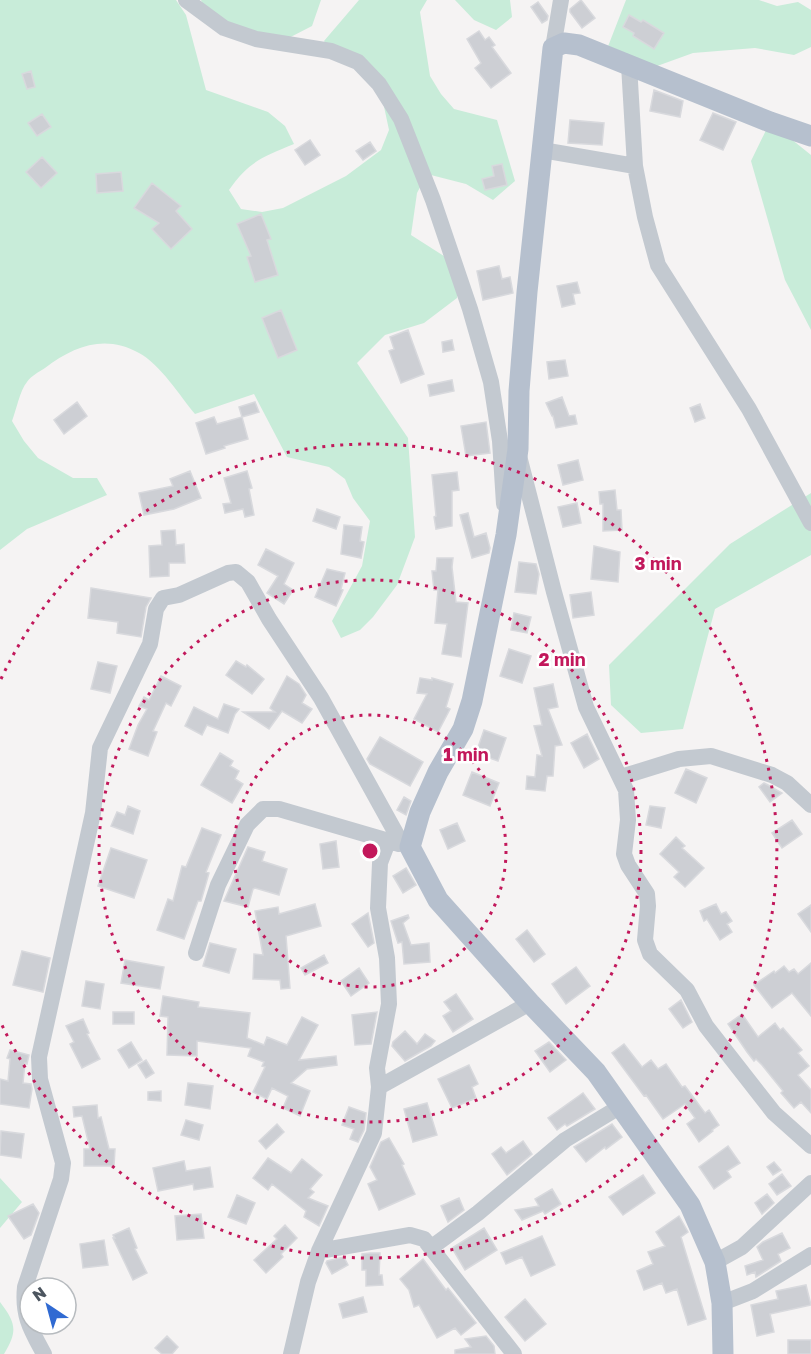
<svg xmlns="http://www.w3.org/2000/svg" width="811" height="1354" font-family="'Golos Text',sans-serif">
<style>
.green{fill:#c8ecd9}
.building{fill:#cdcfd4;stroke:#d8d9dd;stroke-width:1.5}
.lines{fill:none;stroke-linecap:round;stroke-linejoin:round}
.minor{stroke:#c3c9d0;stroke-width:16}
.major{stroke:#b6c0ce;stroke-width:21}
.ring{fill:none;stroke:#c2185b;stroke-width:3;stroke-dasharray:3 6}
.centre{fill:#c2185b;stroke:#fff;stroke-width:3}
.ring-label{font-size:18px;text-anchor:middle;font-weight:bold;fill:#c2185b;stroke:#fff;stroke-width:5;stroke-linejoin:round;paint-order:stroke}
</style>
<rect width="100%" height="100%" fill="#f5f3f3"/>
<!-- green -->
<path class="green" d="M0,0H176L186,15L206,90L268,112L285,126L294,144C263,157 249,161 229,190L241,209L262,212L283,208L346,176L381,150L389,130L379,83L331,51L324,41L359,0H427L420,12L430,76L441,94L454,109L497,120L515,181L493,200L466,184L427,174L417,193L411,235L447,258L458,276L457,298L424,323L385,335L357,363L408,438L415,537L397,585L373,617L360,630L341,638L332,621L362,566L370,521L353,498L345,479L329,467L287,457L254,394L195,414C180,396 160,364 139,353C105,334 74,346 45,368C39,372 31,376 27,382C20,390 16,411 12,421L24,441L38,458L73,478H97L107,495L27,529L0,550Z
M201,0H321L312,26L277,44L256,39L205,10Z
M455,0H510L512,17L496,30L474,20Z
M626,0H759L777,6L798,2L811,10V47L794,55L755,48L693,53L635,74L607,49Z
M770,122L811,155V330L785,280L751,161Z
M811,493V555L715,609L683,729L641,733L611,705L609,665L730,544Z
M0,1178L22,1202L0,1228Z
M0,1302C16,1323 18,1331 4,1354H0Z"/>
<!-- building -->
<path class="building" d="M581,0L595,18L582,28L570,12V9Z
M538,2L548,16L547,20L542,23L531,7Z
M629,15L641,22L643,20L664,33L654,49L633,36L634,33L623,27Z
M479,31L485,40L489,37L495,45L492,47L511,73L491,88L475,68L481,63L467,39Z
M31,71L35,87L27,89L22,74Z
M654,90L683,101L680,117L650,111Z
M713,113L736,122L723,150L700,140Z
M42,114L51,127L37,136L28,123Z
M570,120L604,123L602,145L568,143Z
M310,140L320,155L305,165L295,150Z
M370,142L376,151L363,160L356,151Z
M42,157L57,173L41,188L26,172Z
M502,164L507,185L485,190L482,179L494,176L492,166Z
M121,172L123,191L97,193L96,174Z
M152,183L181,206L176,211L192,229L171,249L152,229L159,223L134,208Z
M261,214L271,239L267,240L278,275L255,282L247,257L251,256L237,224Z
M499,266L502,279L510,277L513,293L483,300L477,271Z
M577,282L580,293L573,294L575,304L562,307L557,286Z
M281,310L297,350L278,358L262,318Z
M408,330L424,374L401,383L389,351L394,349L390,337Z
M452,340L454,350L443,352L442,342Z
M565,360L568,376L549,379L547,362Z
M452,380L454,391L430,396L428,385Z
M562,397L569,416L575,415L577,424L556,428L553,416H552L546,403Z
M77,402L87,416L64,434L54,420Z
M255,402L259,412L242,417L248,439L224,446L225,448L206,454L196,423L214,417L217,424L242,417L239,407Z
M700,404L705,418L695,422L690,408Z
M486,422L490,453L466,456L461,426Z
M578,460L583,480L563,485L558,465Z
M190,471L201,498L174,509L144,515L139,493L173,486L170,479Z
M247,471L252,488L249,489L254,515L245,517L243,509L225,513L223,504L231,503L224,478Z
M457,472L459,490L452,491V526L436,529L434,517L436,516L432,475Z
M615,490L617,510H621L622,530L603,531V504H600L599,492Z
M577,503L581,523L563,527L558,507Z
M317,509L340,517L336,529L313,521Z
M468,513L474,537L486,533L490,548L489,553L472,558L460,515Z
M344,525L362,527L360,541L364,542L361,558L341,554Z
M175,530L176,545L184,544L185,563H169V576L150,577L149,546L162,545L161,531Z
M594,546L620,552L618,582L591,579Z
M266,549L294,563L284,584L293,590L284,604L267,593L278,576L258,565Z
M437,558H453L452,567L456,602L468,603L461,657L442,654L447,624L435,623L438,590H434L432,571H436Z
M519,562L536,564L539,574L536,594L515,592Z
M327,569L345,573L341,589L343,590L336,606L315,597Z
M91,588L151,598L146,607L141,637L117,633L118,622L88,618Z
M591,592L594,615L573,618L570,595Z
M514,613L531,617L527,633L511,630Z
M509,649L531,656L522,683L500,676Z
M236,661L246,667L247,665L264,679L252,694L226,675Z
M98,662L117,666L110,693L91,689Z
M161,676L181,686L171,706L166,703L153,731L157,732L148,756L129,749L138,725L147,709L139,706L144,697L149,700Z
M287,676L299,684L306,695L302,703L312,709L302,723L282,711L269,729L243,712H275L270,708Z
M420,678L432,680V678L453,684L446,707L450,709L438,732L414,719L427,694L417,693Z
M553,684L558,707L548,709L562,745L555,746L553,776H547L545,791L526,789L527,776L535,777L537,755L542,756L534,726L542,725L534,688Z
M224,704L239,709L235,714L228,733L207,725L202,735L185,726L194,707L218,719Z
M484,730L506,738L498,761L476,753Z
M587,734L599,759L584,768L571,743Z
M380,737L423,762L410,786L370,764L367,759Z
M220,753L233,761L230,766L239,771L235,779L243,784L232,803L201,785Z
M686,769L707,778L696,803L675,793Z
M472,772L499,783L490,806L463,795Z
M764,783L768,785L782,793L770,802L759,787Z
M404,797L411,801L406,815L397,810Z
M128,806L140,811L133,834L111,826L117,812L125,815Z
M650,806L665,808L661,828L646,825Z
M792,820L802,834L782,848L772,833Z
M457,823L465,841L448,849L440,830Z
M202,828L221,835L206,872L209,873L201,901H198L184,939L157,930L168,899L173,901L182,866L186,867Z
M676,837L685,846L682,848L704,868L685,887L674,877L679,872L660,854Z
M336,841L339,867L323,869L320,844Z
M248,847L265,852L262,861L287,869L279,895L255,888L253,889L248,907L224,901Z
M111,848L147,860L134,898L98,886Z
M406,868L416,885L403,893L393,876Z
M315,904L321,926L286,936L290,988L281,989L280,980L253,979L254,954L263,955L255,911L278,907L279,914Z
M716,904L721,914L726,912L732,921L727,924L732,932L720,940L707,919L704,921L700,911Z
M811,905V932L798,914Z
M368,913L374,943L368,947L352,924Z
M408,915L409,918L403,923L411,945L429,943L430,962L404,964L402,942L398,943L391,921Z
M527,930L545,954L534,962L516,939Z
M210,943L236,949L229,973L203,966Z
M22,951L50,958L43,992L13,985Z
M324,955L328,963L305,975L301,968Z
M125,960L164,967L160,989L121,983Z
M811,963V1016L792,993L772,1008L754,985L774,971L775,973L784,966L789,972L794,969L798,974Z
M576,967L590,986L566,1004L552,984Z
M359,968L369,983L351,996L341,981Z
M86,981L104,984L100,1009L82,1006Z
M456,994L473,1019L453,1032L443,1016L451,1011L444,1002Z
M163,996L199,1002L198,1007L250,1013L247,1038L264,1045L267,1037L287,1045L302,1017L318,1025L299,1060L336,1056L337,1065L307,1069L291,1083L310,1091L300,1116L283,1108L288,1096L272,1088L267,1099L253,1092L265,1067L262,1066L264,1062L248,1056L251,1048L197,1041V1056L167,1055L168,1017L160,1016Z
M681,1000L692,1022L683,1028L669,1009Z
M113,1012H134V1024H113Z
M377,1012L371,1044L355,1045L352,1015Z
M742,1014L758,1037L775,1023L780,1030L783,1028L802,1050L798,1053L809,1066L798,1075L811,1090V1113L801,1102L794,1108L781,1093L783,1091L762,1065L756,1059L754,1061L747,1052L728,1024Z
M83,1019L89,1033L87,1034L100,1059L82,1068L70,1044L74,1042L66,1026Z
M405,1031L417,1044L425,1034L435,1041L431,1046L405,1061L392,1046L393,1042Z
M131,1042L142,1060L129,1068L118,1050Z
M549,1042L566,1060L550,1072L535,1051Z
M624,1044L642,1067L651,1060L658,1069L666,1064L682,1087L685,1086L705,1113L709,1110L719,1125L712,1130L713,1131L699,1142L687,1124L695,1118L685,1104L663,1119L646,1095L644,1096L612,1053Z
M10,1050L29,1055L27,1064L25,1063L23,1083L31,1084L32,1089L29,1108L0,1104V1079L8,1081L10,1059L7,1058Z
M146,1060L154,1073L146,1078L138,1065Z
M469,1065L478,1084L472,1087L476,1098L452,1108L438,1079Z
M188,1083L213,1086L210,1109L185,1105Z
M161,1091V1101L148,1100V1092Z
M583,1093L595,1109L567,1126L565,1124L557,1130L548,1118Z
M427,1103L437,1135L413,1142L404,1109Z
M97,1105L98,1118L101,1117L109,1149H115L114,1166H84V1149H90L82,1116L74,1117L73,1107Z
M349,1107L366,1113L364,1130L358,1142L350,1139L354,1129L342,1125Z
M186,1120L203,1125L199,1140L181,1135Z
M277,1124L284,1132L266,1149L259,1141Z
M612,1124L622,1137L606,1149L605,1147L586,1162L574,1147Z
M1,1131L24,1134L21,1158L0,1155Z
M389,1138L404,1164L402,1165L415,1194L379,1210L368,1184L377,1180L370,1167L381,1142Z
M523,1141L532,1154L507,1175L492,1154L501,1147L506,1153Z
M728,1146L740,1163L727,1171L731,1177L714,1189L699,1167Z
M268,1158L291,1173L302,1159L322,1175L310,1189L314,1192L308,1198L328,1206L319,1226L304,1217L306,1211L272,1184L268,1190L253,1178Z
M184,1161L186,1171L210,1167L213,1187L194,1190L193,1184L158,1191L153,1168Z
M774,1162L781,1170L773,1175L767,1167Z
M782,1174L791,1186L777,1195L769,1184Z
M643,1175L655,1193L623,1215L609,1197Z
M552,1189L561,1204L545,1214L543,1211L522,1220L515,1210L539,1206L535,1199Z
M767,1194L774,1203L762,1214L755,1203Z
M237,1195L255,1203L246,1224L228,1217Z
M459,1198L464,1210L448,1222L441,1206Z
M33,1204L39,1213L31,1235L24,1239L8,1216Z
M201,1214L204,1238L177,1240L175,1216Z
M679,1216L688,1232L681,1237L706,1319L688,1325L677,1289L666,1293L662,1283L644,1290L637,1271L653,1264L648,1252L665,1246L656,1232Z
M285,1225L297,1238L281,1254L283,1257L266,1273L254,1260L277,1239L274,1236Z
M129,1228L137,1248L135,1249L147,1273L133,1280L113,1238H115L113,1235Z
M484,1228L497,1250L465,1270L452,1248Z
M782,1233L790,1248L778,1254L781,1261L756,1277L755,1272L747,1275L745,1266L763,1260L757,1247L763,1242Z
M542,1236L555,1265L531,1276L522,1257L506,1264L501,1253Z
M104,1240L108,1265L83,1268L80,1244Z
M370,1253H380L379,1275H382L383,1285L366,1286V1270H362V1254Z
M344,1257L348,1265L332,1274L326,1263L327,1261Z
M423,1259L446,1290L448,1288L476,1323L461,1335L455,1328L437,1338L419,1305L414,1307L409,1290L400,1279Z
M806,1285L811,1305L770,1314L774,1332L757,1336L751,1305L778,1299L776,1291Z
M363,1297L367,1312L343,1318L339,1304Z
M525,1299L546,1324L525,1341L505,1317Z
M167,1336L178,1347L172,1354H162L155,1348Z
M486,1336L494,1346L495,1354H455V1350L471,1347L465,1339Z
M788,1340H811V1354H788Z"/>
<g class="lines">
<!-- minor -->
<path class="minor" d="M186,0L224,28L256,39L331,51L358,62L379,84L401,119L433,200L470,309L491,382L500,441L504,504
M553,48L561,0
M629,65L635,166L645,217L658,265L749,409L811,523
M542,150L635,166
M519,456L554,592L586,707L626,790L628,820L624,854L628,865L647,894L648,906L645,940L650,954L687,990L706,1026L774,1113L811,1146
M621,777L679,759L711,756L772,775L787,783L811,805
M196,953L218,885L247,825L263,809H279L399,844
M379,1087L530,1003
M432,1247L478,1213L565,1140L621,1106
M319,1251L410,1235L424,1239L514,1354
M715,1262L742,1247L811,1183
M722,1303L753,1291L811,1255
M44,1354C31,1330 22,1316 25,1287L61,1179L63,1163L40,1079L39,1057L93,813L100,748L150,644L156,609L163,598L179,595L228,573L236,572L248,582L269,619L321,698L398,837L410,847
M291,1354L308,1282L319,1251L374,1133L379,1087L377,1068L389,1004L387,958L378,908L380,863L388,842"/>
<!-- major -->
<path class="major" d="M723,1354L722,1303L715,1262L690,1205L596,1072L530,1003L438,900L410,847L420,812L438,772L463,729L472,701L506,535L518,449L519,391L527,292L553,48L564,43L579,45L770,122L811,136"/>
</g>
<!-- distance rings -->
<g class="ring">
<circle cx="370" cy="851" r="136"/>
<circle cx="370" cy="851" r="271"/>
<path d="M1 679A407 407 0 1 1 1 1023"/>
</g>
<circle cx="370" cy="851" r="9" class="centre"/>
<g class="ring-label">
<text x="658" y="570">3 min</text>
<text x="562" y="666">2 min</text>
<text x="466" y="761">1 min</text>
</g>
<!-- north arrow -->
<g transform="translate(48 1306) rotate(324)"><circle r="28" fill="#ffffff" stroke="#b7bbbf" stroke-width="1.5"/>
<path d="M0-4.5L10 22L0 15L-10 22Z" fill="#306ad2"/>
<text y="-9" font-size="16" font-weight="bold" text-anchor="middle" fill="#4c555f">N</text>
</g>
</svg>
